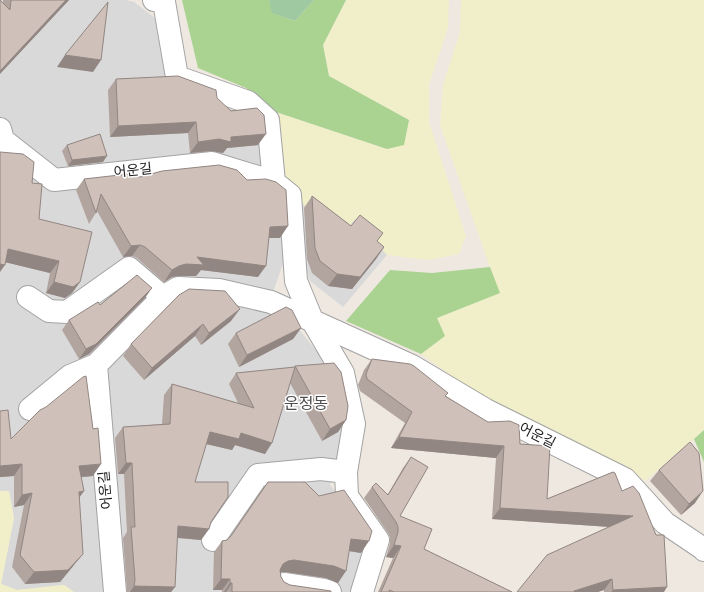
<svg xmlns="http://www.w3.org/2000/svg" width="704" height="592" font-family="'Alegreya Sans','Noto Sans KR',sans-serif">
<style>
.residential{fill:#dad9d9}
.farmland{fill:#f0efc9}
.forest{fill:#aad290}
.cemetery{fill:#9fcaa1}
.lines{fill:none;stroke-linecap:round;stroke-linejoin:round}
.minor-casing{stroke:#a3a3a3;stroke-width:24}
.minor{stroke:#fff;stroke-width:22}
.wall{fill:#b2a59f}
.shaded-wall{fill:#918682}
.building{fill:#cfc0b9;stroke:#918682}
.labels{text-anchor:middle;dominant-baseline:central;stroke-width:3;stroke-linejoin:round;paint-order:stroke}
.street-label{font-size:14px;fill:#1c1c1c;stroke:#fff}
.quarter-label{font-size:16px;fill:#4f4f4f;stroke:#fff}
</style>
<rect width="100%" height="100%" fill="#efe8e0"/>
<!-- residential -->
<path class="residential" d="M0,0H126L134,2L159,21L168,80L261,118L285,197L284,261L272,295L177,277L90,359L107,592H74L64,585L17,590L1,584L14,518L9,491H0Z
M300,202L343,233L355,219L387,255L343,307L310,281L297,240Z
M190,291L284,311L323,359L344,398L345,429L330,485L372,538L353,592H118L100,370Z"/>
<!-- farmland -->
<path class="farmland" d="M346,0H449L448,28L429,84V122L466,236L459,254L428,260L387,255L355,219L343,234L300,202L279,162L276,112L387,149L409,120L329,76L323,45Z
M461,0H704V430L645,481L624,465L497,408L421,354L445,336L437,318L499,293L440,125L443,85L460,32Z
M0,491H9L14,518L1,584L17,590L64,585L74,592H0Z"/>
<!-- forest -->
<path class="forest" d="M182,0H269L273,13L295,21L314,0H346L323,45L329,76L409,120L404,145L387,149L276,112L246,88L198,68Z
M490,267L500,293L437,318L445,336L421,354L346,321L390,270L432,273Z
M704,430V462L694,439Z"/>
<!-- cemetery -->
<path class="cemetery" d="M269,0H314L295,21L272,13Z"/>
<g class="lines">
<defs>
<path id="minor" d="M154,0L164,2L177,77L248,102L268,120L274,182L290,195L296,281L312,320L343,373L354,424L346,472L347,496L378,540L362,592
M0,129L3,140L54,180L212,163L274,182
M28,297L49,311L67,312L129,268L163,297
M30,409L70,376L96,365
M213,540L258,475L321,469L346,472
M284,584L324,590L330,592
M115,592L96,365L163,297L178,288L219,290L271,302L412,366L486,410L625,479L665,523L702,548L704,550"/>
</defs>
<!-- minor casing -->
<use href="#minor" class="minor-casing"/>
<!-- minor -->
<use href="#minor" class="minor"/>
</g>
<!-- wall -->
<path class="wall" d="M3,0H69L0,73L3,3Z
M116,79L217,98L258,145L227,148L223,153L211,151L190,153L188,133L110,137L108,90Z
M67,145L103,162L68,166L62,151Z
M84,179L280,238H269L258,277L201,270L196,276H178L172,277L164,282L137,258L132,256L123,257L97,211L89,224L76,190Z
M32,183L39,219L80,282L72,293L65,298L46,293L50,273L6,262Z
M312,196L351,226L377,241L384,247L376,259L352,289L328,286L312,273L307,259L304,208Z
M179,295L231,321L201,345L195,336L144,380L123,356L131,344Z
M145,298L89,354L79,359L62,330L69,320L100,305Z
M301,328L293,339L239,367L228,344L236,333Z
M372,359L446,396L520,444L547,499L613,472L664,592H604V590L598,592H517L610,527L492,519L496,458L391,448L405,423L360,391L358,385L364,370Z
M295,366L346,420L338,432L322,441L290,383L265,454L235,445L232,450L206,444L195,482L211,522L209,529L201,540L177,538L175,587L171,592H127L123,538L127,532L124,474H118L115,438L123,427L162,424L164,395L172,384L238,403L229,384L236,373L294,368Z
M0,411L11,439L93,476L81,477L84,491L79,498L74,565L60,582L25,584L12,567L24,505L14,507V476L0,477Z
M411,457L400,516L424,549L512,592H378L393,558L386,557L390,543V538L388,533L364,498L372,487L388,494L403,468Z
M659,470L695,503L681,515L650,481Z
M268,482L361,553L349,551L338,583L326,578L285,572H280L281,577L284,582L290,585L331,592H222V590H213L214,552L222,541L227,540L231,536Z"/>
<!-- shaded-wall -->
<path class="shaded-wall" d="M66,0H69L0,74V71Z
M65,55L101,60L93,72L57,67Z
M196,122L188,133L110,137L118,126Z
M266,134L258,145L227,148L223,153L211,151L190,153L198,142L219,139L231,137Z
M107,156L103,162L68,166L72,160Z
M288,226L280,238H262L270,227Z
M140,245L132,256L123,257L131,246Z
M384,247L376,259L352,289L328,286L337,274Z
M8,249L59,261L50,273L0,261Z
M197,257L266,266L258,277L201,270L196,276H178L172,277L164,282L172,270Z
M0,264L5,265L0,272Z
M54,282H80L72,293L65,298L46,293Z
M152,288L145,298L89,354L79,359L86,349Z
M240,309L231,321L201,345L209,333Z
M203,324L195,336L144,380L152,368Z
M301,328L293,339L239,367L247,355Z
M346,420L338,432L322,441L330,429Z
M210,432L241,433L272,443L265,454L235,445L232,450L202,443Z
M399,437L504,446L496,458L391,448Z
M126,463H132L124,474H118Z
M22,464L14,476L0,477V466Z
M101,464L93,476L71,478L79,466Z
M84,491L75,503L79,492Z
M703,491L695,503L681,515L689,504Z
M32,493L24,505L14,507L22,495Z
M500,508L633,516L625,528L492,519Z
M178,526L209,529L201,540L170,537Z
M351,539L369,541L361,553L343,550Z
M394,545L401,546L393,558L386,557Z
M83,554L74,565L60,582L25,584L34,572Z
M294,560L334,566L346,571L338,583L326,578L285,572H280L274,576L283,564L288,561Z
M221,579H230L222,590H213Z
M612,579L604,590L598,592H574V591Z
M230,583H232L226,592H224Z
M134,586L175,587L171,592H130Z
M667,587L664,592H611L613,590Z"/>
<!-- building -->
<path class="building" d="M0,0L10,10L11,0H66L0,71Z
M108,2L101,60L65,55Z
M178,76L216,90L217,98L231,111L257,108L264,115L266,134L231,137V142L219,139L198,142L196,122L118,126L116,79Z
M100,134L107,156L72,160L67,145Z
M0,152L23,154L34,162L32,183L42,184L39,219L92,232L80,282L73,287L54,282L59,261L8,249L5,265L0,264Z
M219,165L237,170L247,180L266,179L276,182L286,190L288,226L270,227L266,266L197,257L204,265L186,264L179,266L172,270L145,247L140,245L131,246L101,194L96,213L84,179L128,174L140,177L162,171Z
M312,196L351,226L360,215L383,233L377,241L384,247L360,277L337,274L320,261L315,248Z
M137,275L152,288L96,344L86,349L69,320L98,302L100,305Z
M189,289L225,291L240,309L209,333L203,324L152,368L131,344L179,295Z
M286,307L292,310L301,328L247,355L236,333Z
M372,359L410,364L414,366L448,393L445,396L488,422L510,421L519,425L520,444L550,446L547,499L613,472L615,473L622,491L633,486L639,493L656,535H664L667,587L613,590L612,579L574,591V592H517L547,555L633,516L500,508L504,446L399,437L412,412L367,379L366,374Z
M334,363L341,372L348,406L346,420L330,429L295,366Z
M295,367L272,443L241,433L239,439L210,432L195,482H228V497L211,522L209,529L178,526L175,587L134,586L135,580L131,527H135L132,463H126L123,427L170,424L172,384L254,408L236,373Z
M86,376L93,429L98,428L101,464L79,466L84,491L79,492L83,554L68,570L34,572L20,555L32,493L22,495V464L0,466V411L8,410L11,439L40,410L46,407L83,377Z
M690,442L699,453L703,491L689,504L659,470Z
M411,457L428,467L400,516L432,529L424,549L512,592H394L389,590L390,592H381L401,546L394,545L398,532V527L396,522L372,487L376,483L388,495Z
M268,482H305L319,496L344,490L372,531L369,541L351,539L346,571L334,566L294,560L288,561L283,564L280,570L281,577L284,582L290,585L331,591V592H232V583H230V579H221L222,541L227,540L231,536Z"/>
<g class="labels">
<!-- street labels -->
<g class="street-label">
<text transform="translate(133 171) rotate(-6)">어운길</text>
<text transform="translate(537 436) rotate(27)">어운길</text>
<text transform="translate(106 490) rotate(-95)">어운길</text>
</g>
<!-- quarter labels -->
<g class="quarter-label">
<text x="306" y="404">운정동</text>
</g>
</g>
</svg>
